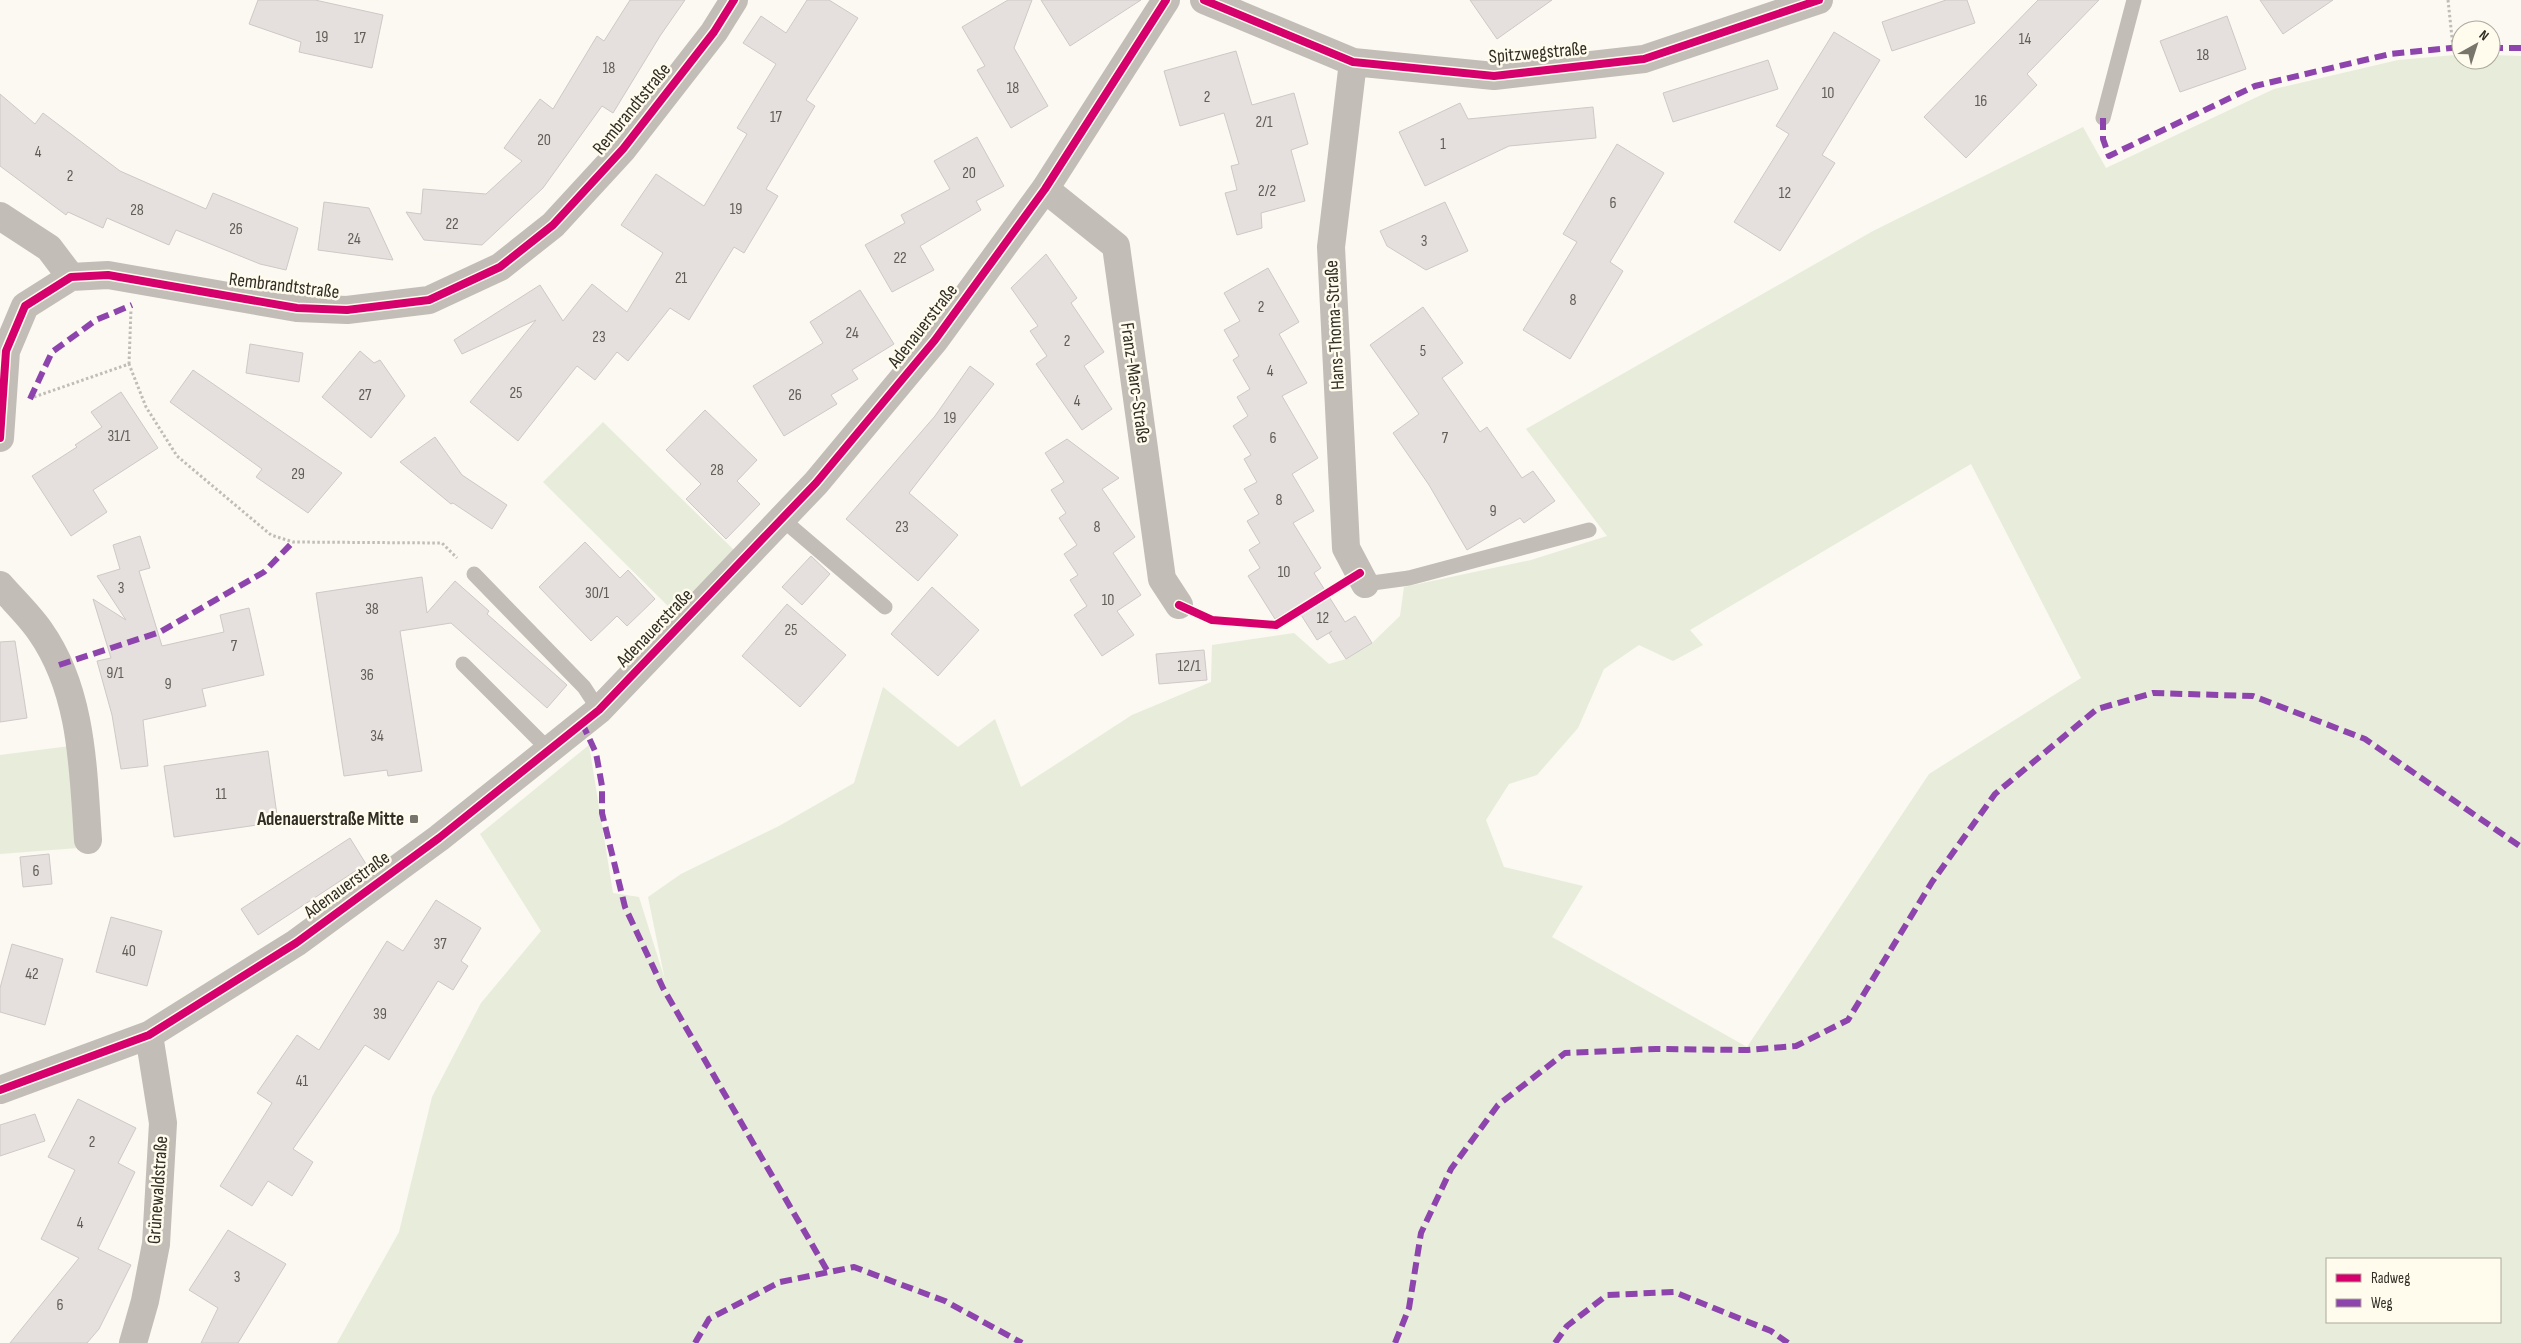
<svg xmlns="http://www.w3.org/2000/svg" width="2521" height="1343" font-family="'Sofia Sans Condensed',sans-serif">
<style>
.green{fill:#e7edda;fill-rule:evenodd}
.building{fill:#e5e0dd;stroke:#cec8c6}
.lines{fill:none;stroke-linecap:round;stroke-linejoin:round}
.path{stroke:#c0bdb7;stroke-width:3;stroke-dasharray:2.5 2.5;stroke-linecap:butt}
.service{stroke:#c2bdb6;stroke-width:15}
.minor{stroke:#c2bdb6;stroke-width:28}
.quiet{stroke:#8e44ad;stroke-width:6;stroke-dasharray:12 6;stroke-linecap:butt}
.cycleway-casing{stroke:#fffbed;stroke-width:11}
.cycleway{stroke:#d6006c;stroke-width:8}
.poi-dot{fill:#77756c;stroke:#fffbed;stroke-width:2}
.labels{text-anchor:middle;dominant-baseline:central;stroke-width:5;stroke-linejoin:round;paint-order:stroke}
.number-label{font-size:16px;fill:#605d56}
.street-label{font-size:19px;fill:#302e25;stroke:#fffbed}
.poi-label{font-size:19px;font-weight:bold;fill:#302e25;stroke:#fffbed;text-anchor:end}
</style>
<rect width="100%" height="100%" fill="#fbf9f1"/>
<!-- green -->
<path class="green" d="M2455,55H2461V60H2491V55L2521,56V1343H337L399,1232L432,1097L481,1003L541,931L480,834L589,745L613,893L639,897L665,980L648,897L681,874L779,826L854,783L883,687L958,747L995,719L1021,787L1132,715L1211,682L1212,645L1294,633L1329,664L1346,659L1372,643L1400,616L1404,587L1531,560L1607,536L1526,429L1873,231L2083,127L2106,168L2274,89L2398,60ZM1971,464L2081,678L1929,774L1747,1047L1552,937L1583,886L1504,867L1486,820L1509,784L1537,775L1578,728L1604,669L1639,645L1673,661L1703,645L1690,630ZM2327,1259H2500V1322H2327Z
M603,422L734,550L675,613L543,482Z
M70,746L78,848L0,854V755Z"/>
<!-- building -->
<path class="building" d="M258,0H315L383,15L372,68L299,52L301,42L249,24Z
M630,0H685L660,36L613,113L602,106L543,188L482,245L424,240L406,212L421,214L423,189L486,194L522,161L504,148L540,99L553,109L597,36L604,41Z
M807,0H829L858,18L806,100L815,106L766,189L778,196L744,253L734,247L689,320L670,308L628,361L617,352L595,380L577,366L518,441L470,402L536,320L462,354L454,340L540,285L563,321L592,284L627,312L663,253L621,225L656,174L704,206L747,134L737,128L776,64L743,43L761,16L786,33Z
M1008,0H1032L1014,48L1048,106L1011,128L977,70L985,66L962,27Z
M1041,0H1141L1070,46Z
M1470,0H1552L1497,39Z
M1946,0H1967L1975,23L1892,51L1882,22Z
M2038,0H2099L2027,74L2037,85L1966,158L1924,117Z
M2260,0H2333L2283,34Z
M2227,16L2246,69L2180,92L2160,41Z
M1834,32L1880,60L1822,155L1835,163L1780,251L1734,222L1789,134L1776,126Z
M1236,51L1252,105L1294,93L1308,144L1291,150L1305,201L1261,213L1262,228L1237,235L1225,193L1237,190L1231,166L1239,164L1224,113L1180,126L1164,71Z
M1768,60L1778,89L1673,122L1663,93Z
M0,94L35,124L43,113L120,171L206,209L213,193L298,228L286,270L260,264L176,230L169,245L107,218L103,228L68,212L66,215L0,166Z
M1460,103L1468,119L1593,107L1596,138L1509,146L1425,186L1399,132Z
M977,137L1004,186L976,201L981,210L920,246L934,270L892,292L865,245L905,223L901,215L950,189L934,161Z
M1617,144L1664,173L1610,262L1623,271L1570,359L1523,330L1577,242L1563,234Z
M324,202L369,208L393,260L318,250Z
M1445,202L1468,251L1426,270L1387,246L1380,231Z
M1046,254L1077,298L1071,303L1104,352L1084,366L1112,409L1082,430L1036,364L1047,356L1030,331L1038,326L1011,288Z
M1268,268L1299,322L1279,334L1307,383L1282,396L1318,458L1292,474L1314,511L1293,523L1321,568L1314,573L1345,622L1355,616L1372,643L1346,659L1329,633L1332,631L1317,640L1296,607L1275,619L1248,576L1260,568L1249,550L1260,543L1247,521L1259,514L1244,489L1257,482L1244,459L1251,455L1233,426L1248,416L1237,397L1250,389L1233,360L1239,356L1224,330L1240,321L1224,293Z
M860,290L894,344L852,370L858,379L831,395L837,404L784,436L753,386L823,343L810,322Z
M1423,307L1463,363L1442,378L1480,432L1487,427L1522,478L1533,471L1555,501L1524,523L1520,518L1467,550L1429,485L1393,433L1419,414L1370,345Z
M250,344L303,353L299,382L246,373Z
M360,351L374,363L380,360L405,396L371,438L322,397Z
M970,366L994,384L909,493L958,535L918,581L846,519L935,416Z
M193,370L342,473L308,513L256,477L262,469L170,402Z
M121,392L158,448L93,490L107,512L71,536L32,476L77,447L75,445L102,427L91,412Z
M705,410L757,460L737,481L760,504L726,539L686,499L701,484L666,450Z
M435,437L462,475L507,505L492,529L453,503L451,504L400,462Z
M1067,439L1119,478L1102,489L1135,537L1113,553L1141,595L1117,611L1134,635L1102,656L1074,615L1087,606L1070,580L1078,575L1064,554L1077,545L1059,518L1066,513L1051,490L1064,482L1045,453Z
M140,536L150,568L139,571L162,646L224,632L220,615L249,608L264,675L202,689L206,706L143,720L148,766L121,769L112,715L97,661L111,658L93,599L126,620L97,576L120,569L113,545Z
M585,542L620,578L628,570L655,599L627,626L617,616L591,641L539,587Z
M811,556L830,574L802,605L782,587Z
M422,577L427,613L455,581L489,611L487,614L567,685L547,708L451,623L400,631L422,771L388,776L387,770L344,776L316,593Z
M932,587L979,630L938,676L891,634Z
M787,604L846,655L800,707L742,656Z
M15,641L27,718L0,722V642Z
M1204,650L1207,680L1159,684L1156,654Z
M268,751L278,822L174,837L164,766Z
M350,838L366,864L258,935L241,909Z
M49,854L52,884L23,887L20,857Z
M436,900L481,928L461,961L468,966L453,990L438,981L389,1060L365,1045L293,1149L313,1162L292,1196L268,1181L252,1206L220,1186L272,1103L257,1093L297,1035L319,1050L387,941L403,951Z
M111,917L162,931L147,986L96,972Z
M12,944L63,959L45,1025L0,1012V988Z
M78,1099L136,1128L118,1163L135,1172L98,1249L131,1265L99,1329L87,1343H10L79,1258L41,1239L75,1170L48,1157Z
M35,1114L45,1141L0,1156V1125Z
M228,1230L286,1264L238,1343H201L218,1308L189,1290Z"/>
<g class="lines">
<!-- path -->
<path class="path" d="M2448,0L2453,47
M129,364L131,309
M34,397L129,364L146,407L177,456L271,535L293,542L442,543L457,558"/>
<!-- service -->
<path class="service" d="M2103,118L2134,0
M782,519L885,607
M474,574L584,687L599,710
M1365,584L1409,578L1589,530
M463,664L549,750"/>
<!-- minor -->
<path class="minor" d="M1204,0L1353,62L1494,76L1644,59L1819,0
M1353,62L1331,247L1346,548L1365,584
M1045,189L1116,246L1162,579L1179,605
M0,216L49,248L71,277
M0,438L6,351L25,306L71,277L108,275L297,308L347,310L429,300L500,267L553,225L623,149L714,32L734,0
M0,585C13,600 29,615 40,631C83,692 83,770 88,840
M0,1090L149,1035L296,943L439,838L599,710L816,483L935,340L1045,189L1166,0
M133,1343L145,1301L156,1244L163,1123L149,1035"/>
<!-- quiet -->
<path class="quiet" d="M2491,48H2521
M2103,118V139L2109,156L2255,86L2390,54L2461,47
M30,399L52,352L96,320L132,305
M59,665L160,632L264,572L293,542
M582,723L596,753L602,786V813L625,907L663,988L828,1272
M695,1343L709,1319L780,1282L854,1267L945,1301L1022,1343
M1395,1343L1409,1308L1421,1233L1451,1169L1498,1105L1565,1053L1656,1049L1748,1050L1796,1046L1848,1020L1932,882L1995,794L2097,709L2153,693L2253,696L2365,739L2521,847
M1555,1343L1567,1326L1607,1295L1674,1292L1771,1331L1788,1343"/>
<defs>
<path id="cycleway" d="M1204,0L1353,62L1494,76L1644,59L1819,0
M0,438L6,351L25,306L71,277L108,275L297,308L347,310L429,300L500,267L553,225L623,149L714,32L734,0
M1179,605L1212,620L1276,625L1360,573
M0,1090L149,1035L296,943L439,838L599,710L816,483L935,340L1045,189L1166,0"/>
</defs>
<!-- cycleway casing -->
<use href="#cycleway" class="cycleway-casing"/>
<!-- cycleway -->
<use href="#cycleway" class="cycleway"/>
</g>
<!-- markers -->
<rect class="poi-dot" x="409" y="814" width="10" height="10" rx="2.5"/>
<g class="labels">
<!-- number labels -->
<g class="number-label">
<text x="322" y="37">19</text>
<text x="360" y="38">17</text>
<text x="2025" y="39">14</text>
<text x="2203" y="55">18</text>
<text x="609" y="68">18</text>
<text x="1013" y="88">18</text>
<text x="1828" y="93">10</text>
<text x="1207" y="97">2</text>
<text x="1981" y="101">16</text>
<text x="776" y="117">17</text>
<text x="1264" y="122">2/1</text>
<text x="544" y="140">20</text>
<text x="1443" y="144">1</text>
<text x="38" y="152">4</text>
<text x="969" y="173">20</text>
<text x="70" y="176">2</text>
<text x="1267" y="191">2/2</text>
<text x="1785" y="193">12</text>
<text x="1613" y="203">6</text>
<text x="736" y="209">19</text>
<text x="137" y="210">28</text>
<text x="452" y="224">22</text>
<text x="236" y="229">26</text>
<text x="354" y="239">24</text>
<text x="1424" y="241">3</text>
<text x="900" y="258">22</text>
<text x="681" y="278">21</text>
<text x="1573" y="300">8</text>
<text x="1261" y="307">2</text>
<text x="852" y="333">24</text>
<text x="599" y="337">23</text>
<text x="1067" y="341">2</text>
<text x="1423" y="351">5</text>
<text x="1270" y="371">4</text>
<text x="516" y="393">25</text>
<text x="365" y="395">27</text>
<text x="795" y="395">26</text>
<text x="1077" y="401">4</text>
<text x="950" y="418">19</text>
<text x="119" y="436">31/1</text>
<text x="1273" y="438">6</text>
<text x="1445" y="438">7</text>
<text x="717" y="470">28</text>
<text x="298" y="474">29</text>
<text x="1279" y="500">8</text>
<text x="1493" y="511">9</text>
<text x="902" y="527">23</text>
<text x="1097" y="527">8</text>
<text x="1284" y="572">10</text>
<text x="121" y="588">3</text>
<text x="597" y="593">30/1</text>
<text x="1108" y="600">10</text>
<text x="372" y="609">38</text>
<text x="1323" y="618">12</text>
<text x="791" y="630">25</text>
<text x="234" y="646">7</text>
<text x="1189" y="666">12/1</text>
<text x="115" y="673">9/1</text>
<text x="367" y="675">36</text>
<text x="168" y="684">9</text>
<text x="377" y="736">34</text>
<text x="221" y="794">11</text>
<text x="36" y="871">6</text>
<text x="440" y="944">37</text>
<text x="129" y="951">40</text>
<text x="32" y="974">42</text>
<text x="380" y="1014">39</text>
<text x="302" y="1081">41</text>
<text x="92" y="1142">2</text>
<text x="80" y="1223">4</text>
<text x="237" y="1277">3</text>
<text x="60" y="1305">6</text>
</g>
<!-- street labels -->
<g class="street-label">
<text transform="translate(1538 53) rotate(-5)">Spitzwegstraße</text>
<text transform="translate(632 109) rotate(-51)">Rembrandtstraße</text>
<text transform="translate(284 286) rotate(7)">Rembrandtstraße</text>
<text transform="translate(1335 325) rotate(-93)">Hans-Thoma-Straße</text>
<text transform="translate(923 326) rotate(-52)">Adenauerstraße</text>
<text transform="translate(1135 383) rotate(82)">Franz-Marc-Straße</text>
<text transform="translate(655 628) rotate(-46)">Adenauerstraße</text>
<text transform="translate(347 885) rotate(-36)">Adenauerstraße</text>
<text transform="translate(158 1190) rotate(-86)">Grünewaldstraße</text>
</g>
<!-- poi labels -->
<g class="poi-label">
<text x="404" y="819">Adenauerstraße Mitte</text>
</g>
</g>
<!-- legend -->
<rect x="2326" y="1258" width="175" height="65" fill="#fffbed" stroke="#aca99d"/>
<rect x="2336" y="1274" width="25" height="8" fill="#d6006c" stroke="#aca99d"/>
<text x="2371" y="1283" font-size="15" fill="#302e25">Radweg</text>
<rect x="2336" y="1299" width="25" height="8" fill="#8e44ad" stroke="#aca99d"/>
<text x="2371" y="1308" font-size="15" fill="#302e25">Weg</text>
<!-- north arrow -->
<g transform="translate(2476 45) rotate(39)"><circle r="24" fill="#fffbed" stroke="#aca99d"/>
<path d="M0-4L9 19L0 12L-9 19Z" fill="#77756c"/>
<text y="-8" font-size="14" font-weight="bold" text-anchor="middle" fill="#302e25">N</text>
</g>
</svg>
